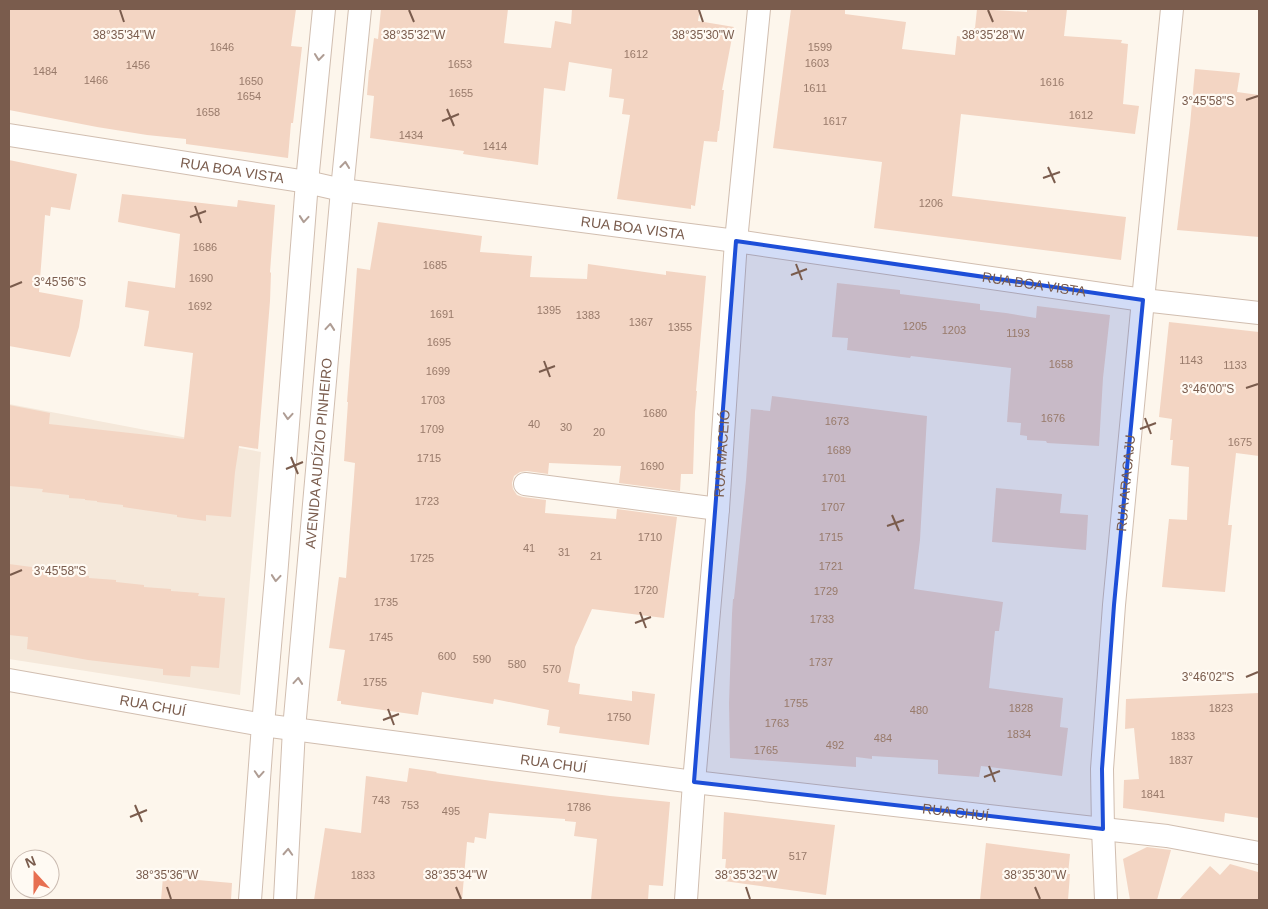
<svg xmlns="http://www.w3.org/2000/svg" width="1268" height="909" font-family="Helvetica,sans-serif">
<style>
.residential{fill:#f5e8da}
.building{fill:#f3d5c3}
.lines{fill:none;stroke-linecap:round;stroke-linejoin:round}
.minor-casing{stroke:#d1beb0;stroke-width:24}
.minor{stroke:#fff;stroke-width:22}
.oneway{stroke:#af9d94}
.marked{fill:#1d4ed8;fill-opacity:0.2;stroke:#1d4ed8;stroke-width:4;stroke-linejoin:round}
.ticks{fill:none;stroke:#7a5c4d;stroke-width:2}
.labels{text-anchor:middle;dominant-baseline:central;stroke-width:4.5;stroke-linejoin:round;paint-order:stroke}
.number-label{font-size:11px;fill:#987a6a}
.street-label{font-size:14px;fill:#7a5c4d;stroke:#fffaf3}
.ticks-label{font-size:12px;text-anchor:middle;fill:#7a5c4d;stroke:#fffaf3;stroke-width:4.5;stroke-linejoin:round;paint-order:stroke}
</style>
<rect width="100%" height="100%" fill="#fdf6ec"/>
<!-- residential -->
<path class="residential" d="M9,404L261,452L240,695L9,659Z"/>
<!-- building -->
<path class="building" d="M9,9H296L291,46L302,47L293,123H291L288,158L186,144V139L147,135L97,127L9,110Z
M381,9H508L504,43L551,48L555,21L571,24L572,9H700L698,21L734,27L722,90H724L719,131H718L717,142L704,141L695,206L691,205V209L617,199L630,115L622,114L624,99L609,97L612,69L569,62L565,91L544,88L538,165L463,154L464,151L370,138L374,96L367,95L369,70H370L374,38L378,39Z
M791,9H845V14L906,22L902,49L955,55L957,36L970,38L971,28H975L977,9L1027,12V9H1067L1064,36L1122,40L1121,43L1128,44L1123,104L1139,106L1135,134L961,114L952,196L1126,217L1121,260L874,228L882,162L773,148Z
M1195,69L1240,73L1237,92L1259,95V237L1177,230L1190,125Z
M9,160L77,174L70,210L51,207L50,216L45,215L39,292L83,300L79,327L70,357L9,346Z
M122,194L237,207L238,200L275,205L270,272L271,273L270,301L258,449L239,446L235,472L231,517L206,515V521L177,517V515L123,507V505L97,502V501L85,500V499L69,498V495L42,492L43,489L9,486V405L50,413L49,424L184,439L193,353L144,346L149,311L125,307L128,281L175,288L180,234L118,222Z
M378,222L482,236L480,252L532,256L530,277L587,279L588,264L666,275V271L706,276L696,391H697L695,412L693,474H681L680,491L619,483L621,466L549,463L548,474L527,471L520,472L514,476L512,483L513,489L517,495L523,497L546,500L545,513L616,519L617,509L677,517L664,618L592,609L575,647L568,682L580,684L579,694L632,701V691L655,694L649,745L559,733L560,727L547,725L549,710L494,699L493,704L422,692L418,715L341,704V701H337L345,650L329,648L339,577L346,578L352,504L355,463L344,461L348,402H347L357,268L370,270Z
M837,283L900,290V294L980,304V310L1006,313L1036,318L1037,306L1110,315L1103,378L1099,446L1047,443L1046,441L1027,440V436L1020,435L1021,423L1007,422L1011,368L911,356L910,358L847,350L848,338L832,337Z
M1169,322L1259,332V456L1236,453L1228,525H1232L1225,592L1162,587L1169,519L1187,520L1189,467L1171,465L1173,440H1170L1172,419L1159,417Z
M772,396L927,416L920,540L914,589L1003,602L999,631H995L989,688L1063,698L1060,727L1068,728L1062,776L981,766L979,777L938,774V760L872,756V759L856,757V767L730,758L729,703L732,614L733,599H734L746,480L751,409L770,411Z
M996,488L1062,494L1060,513L1088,515L1086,550L992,542Z
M9,564L62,571V573L89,576V578L116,580V582L144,585V587L171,589V591L199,593L198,596L225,598L219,668L191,666L190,677L163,675V669L88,660L27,649L28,637L9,635Z
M1259,693V818L1225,813L1224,822L1123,808L1124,780L1139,779L1134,728L1125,729L1126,699Z
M409,768L437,772L436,773L492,781L610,796L670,802L663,886L649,885L648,900H591L597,839L574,836L576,822L565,821V819L489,813L486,839L475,837L474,843L467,842L462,900H314L325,828L361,833L366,776L407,782Z
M724,812L835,825L826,895L724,881L726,859H722Z
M986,843L1070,854L1068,874H1070L1068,900H980Z
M1147,847L1171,850L1157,900H1130L1123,859Z
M1230,864L1258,872L1259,900H1179L1210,866L1220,875Z
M163,877L232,883L231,900H161Z"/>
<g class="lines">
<defs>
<g id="minor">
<path id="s1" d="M9,135L307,182L342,190L736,241L1143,300L1259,313"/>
<path d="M525,484L718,509"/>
<path id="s2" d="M9,680L263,725L694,782L1103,829L1167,836L1259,853"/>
<path d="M250,900L263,725L276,577L307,182L324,9"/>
<path id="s3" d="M285,900L294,729L342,190L360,9"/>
<path id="s4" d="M686,900L694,782L718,509L736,241L759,9"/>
<path id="s5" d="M1106,900L1103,829L1102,769L1114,605L1143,300L1172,9"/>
</g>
</defs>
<!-- minor casing -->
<use href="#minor" class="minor-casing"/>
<!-- minor -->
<use href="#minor" class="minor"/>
</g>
<!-- one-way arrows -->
<defs><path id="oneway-chevron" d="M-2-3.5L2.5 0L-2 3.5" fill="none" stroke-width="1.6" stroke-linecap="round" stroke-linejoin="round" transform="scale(1.25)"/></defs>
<g class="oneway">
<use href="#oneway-chevron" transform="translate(319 57) rotate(96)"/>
<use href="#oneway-chevron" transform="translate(345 165) rotate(-84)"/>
<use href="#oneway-chevron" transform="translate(304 219) rotate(95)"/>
<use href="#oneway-chevron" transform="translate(330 327) rotate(-85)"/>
<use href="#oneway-chevron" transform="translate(288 416) rotate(94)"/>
<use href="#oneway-chevron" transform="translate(276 578) rotate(95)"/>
<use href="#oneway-chevron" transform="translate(298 681) rotate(-85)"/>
<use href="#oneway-chevron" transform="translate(259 774) rotate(94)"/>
<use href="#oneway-chevron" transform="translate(288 852) rotate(-87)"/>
</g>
<!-- marked area -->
<path class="marked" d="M736,241L1143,300L1114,605L1102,769L1103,829L694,782Z"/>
<!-- ticks -->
<path class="ticks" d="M120,10L124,22M409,10L414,22M699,10L703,22M988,10L993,22M1246,100L1258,96M447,109L454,126M442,121L459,114M1048,167L1055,183M1043,178L1060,172M195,206L201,223M190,217L206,211M796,264L802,280M791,275L807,269M10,287L22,282M544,361L550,377M539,372L555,366M1246,388L1258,384M1145,418L1151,434M1140,429L1156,423M291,457L298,474M286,469L303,462M892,515L899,531M887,526L904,520M10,575L22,570M640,612L646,628M635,623L651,617M1246,677L1258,672M388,709L394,725M383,720L399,714M989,766L995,782M984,777L1000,771M135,805L142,822M130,817L147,810M167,887L171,899M456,887L461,899M746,887L750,899M1035,887L1040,899"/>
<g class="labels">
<!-- number labels -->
<g class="number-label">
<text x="222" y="47">1646</text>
<text x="820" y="47">1599</text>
<text x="636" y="54">1612</text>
<text x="817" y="63">1603</text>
<text x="460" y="64">1653</text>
<text x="138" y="65">1456</text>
<text x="45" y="71">1484</text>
<text x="96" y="80">1466</text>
<text x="251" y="81">1650</text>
<text x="1052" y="82">1616</text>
<text x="815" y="88">1611</text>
<text x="461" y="93">1655</text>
<text x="249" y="96">1654</text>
<text x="208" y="112">1658</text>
<text x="1081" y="115">1612</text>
<text x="835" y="121">1617</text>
<text x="411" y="135">1434</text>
<text x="495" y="146">1414</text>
<text x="931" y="203">1206</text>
<text x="205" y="247">1686</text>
<text x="435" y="265">1685</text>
<text x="201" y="278">1690</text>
<text x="200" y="306">1692</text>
<text x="549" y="310">1395</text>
<text x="442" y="314">1691</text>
<text x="588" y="315">1383</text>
<text x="641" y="322">1367</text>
<text x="915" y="326">1205</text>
<text x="680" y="327">1355</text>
<text x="954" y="330">1203</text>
<text x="1018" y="333">1193</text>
<text x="439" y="342">1695</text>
<text x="1191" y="360">1143</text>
<text x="1061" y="364">1658</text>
<text x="1235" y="365">1133</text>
<text x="438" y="371">1699</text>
<text x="433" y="400">1703</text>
<text x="655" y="413">1680</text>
<text x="1053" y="418">1676</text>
<text x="837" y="421">1673</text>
<text x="534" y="424">40</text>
<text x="566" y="427">30</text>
<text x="432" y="429">1709</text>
<text x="599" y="432">20</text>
<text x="1240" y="442">1675</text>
<text x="839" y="450">1689</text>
<text x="429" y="458">1715</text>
<text x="652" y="466">1690</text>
<text x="834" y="478">1701</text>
<text x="427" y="501">1723</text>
<text x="833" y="507">1707</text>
<text x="650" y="537">1710</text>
<text x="831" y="537">1715</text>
<text x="529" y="548">41</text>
<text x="564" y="552">31</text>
<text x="596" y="556">21</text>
<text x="422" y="558">1725</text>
<text x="831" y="566">1721</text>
<text x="646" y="590">1720</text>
<text x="826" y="591">1729</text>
<text x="386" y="602">1735</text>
<text x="822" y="619">1733</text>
<text x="381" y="637">1745</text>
<text x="447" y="656">600</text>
<text x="482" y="659">590</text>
<text x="821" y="662">1737</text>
<text x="517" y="664">580</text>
<text x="552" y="669">570</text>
<text x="375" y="682">1755</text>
<text x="796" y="703">1755</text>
<text x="1021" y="708">1828</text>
<text x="1221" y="708">1823</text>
<text x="919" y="710">480</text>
<text x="619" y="717">1750</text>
<text x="777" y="723">1763</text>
<text x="1019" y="734">1834</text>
<text x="1183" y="736">1833</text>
<text x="883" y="738">484</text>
<text x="835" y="745">492</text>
<text x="766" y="750">1765</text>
<text x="1181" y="760">1837</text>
<text x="1153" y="794">1841</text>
<text x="381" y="800">743</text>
<text x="410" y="805">753</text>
<text x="579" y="807">1786</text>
<text x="451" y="811">495</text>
<text x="798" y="856">517</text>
<text x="363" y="875">1833</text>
</g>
<!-- street labels -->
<g class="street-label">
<text stroke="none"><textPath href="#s1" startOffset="226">RUA BOA VISTA</textPath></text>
<text stroke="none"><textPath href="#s1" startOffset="631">RUA BOA VISTA</textPath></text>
<text stroke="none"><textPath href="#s1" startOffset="1036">RUA BOA VISTA</textPath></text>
<text stroke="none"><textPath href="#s3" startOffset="448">AVENIDA AUDÍZIO PINHEIRO</textPath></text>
<text stroke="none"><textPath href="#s4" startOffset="448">RUA MACEIÓ</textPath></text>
<text stroke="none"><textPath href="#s5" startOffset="418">RUA ARACAJU</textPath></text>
<text stroke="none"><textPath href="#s2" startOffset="146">RUA CHUÍ</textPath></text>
<text stroke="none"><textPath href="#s2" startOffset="551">RUA CHUÍ</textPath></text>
<text stroke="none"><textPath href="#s2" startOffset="956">RUA CHUÍ</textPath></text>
</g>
</g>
<g class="ticks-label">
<text x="124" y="39">38°35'34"W</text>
<text x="414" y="39">38°35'32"W</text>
<text x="703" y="39">38°35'30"W</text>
<text x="993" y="39">38°35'28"W</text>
<text x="1208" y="105">3°45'58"S</text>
<text x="60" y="286">3°45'56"S</text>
<text x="1208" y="393">3°46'00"S</text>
<text x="60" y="575">3°45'58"S</text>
<text x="1208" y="681">3°46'02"S</text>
<text x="167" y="879">38°35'36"W</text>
<text x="456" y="879">38°35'34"W</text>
<text x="746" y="879">38°35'32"W</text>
<text x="1035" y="879">38°35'30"W</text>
</g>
<!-- border -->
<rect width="1268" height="909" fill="none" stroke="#7a5c4d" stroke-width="20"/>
<!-- north arrow -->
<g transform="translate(35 874) rotate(339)"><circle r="24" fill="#fffaf3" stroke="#cabbb1"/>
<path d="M0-4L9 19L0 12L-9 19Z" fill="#e76f51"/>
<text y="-8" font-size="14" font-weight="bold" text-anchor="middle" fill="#7a5c4d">N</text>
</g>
</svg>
